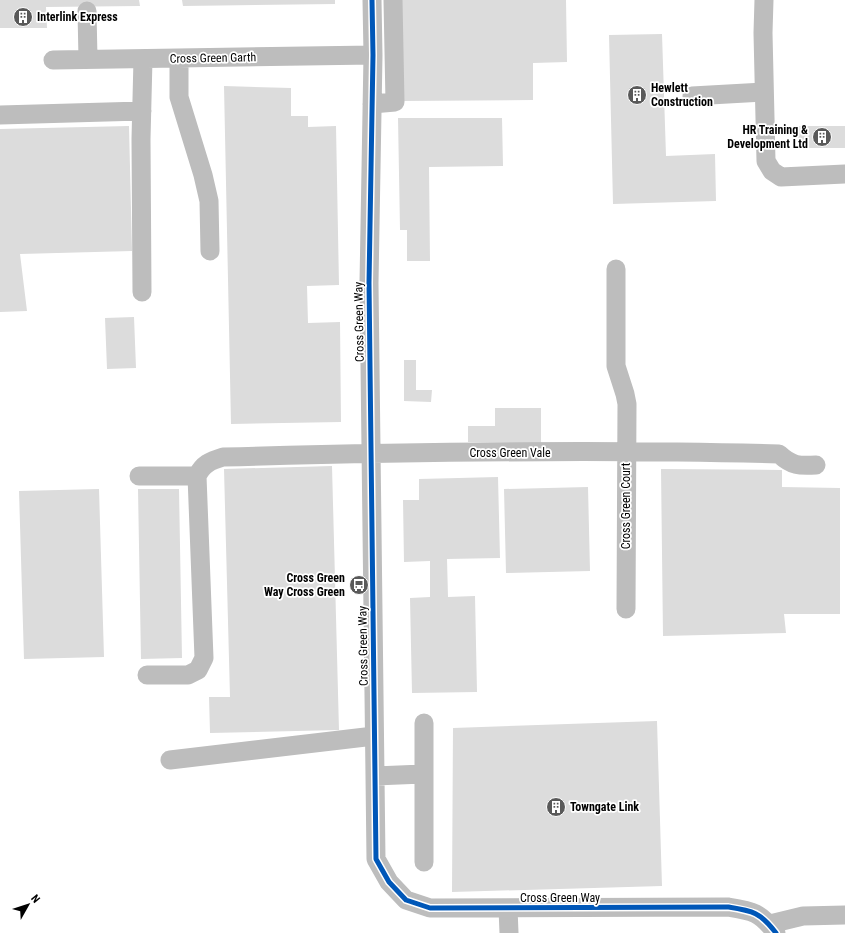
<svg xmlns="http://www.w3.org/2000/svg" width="845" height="933" font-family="'Roboto Condensed',sans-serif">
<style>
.building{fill:#dcdcdc}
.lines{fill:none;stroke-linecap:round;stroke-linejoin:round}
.minor{stroke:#bdbdbd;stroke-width:19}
.cycleway-casing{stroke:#fff;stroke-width:8}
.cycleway{stroke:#0057b8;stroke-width:5}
.labels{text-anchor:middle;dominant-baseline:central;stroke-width:3.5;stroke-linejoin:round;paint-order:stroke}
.poi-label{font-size:12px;font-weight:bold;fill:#000;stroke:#fff;text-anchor:start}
.street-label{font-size:12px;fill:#000;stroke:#fff}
</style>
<rect width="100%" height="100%" fill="#fff"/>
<!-- building -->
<path class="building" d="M0,0H139L140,6L46,7L47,28H0Z
M182,0H335V4L183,6Z
M401,0H566L567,62L533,63V100L402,101Z
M662,34L666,156L715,154L716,201L613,204L609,35Z
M224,86L291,88V116H308V127L336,126L339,285L307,286L308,323L340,322L341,422L231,424Z
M398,118H502L503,166L429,167L430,261H407V230H400Z
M129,126L132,251L20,254L27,311L0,312V129Z
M798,126H845V148H798Z
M134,317L136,368L107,369L105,318Z
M404,360H416V390H432L431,402L404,401Z
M495,408H541V443L468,442V426H495Z
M332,466L339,730L210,733L209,697H230L224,469Z
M661,469L782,470V487L840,488V614H784L786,633L663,636Z
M498,477L500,558L447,559L448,597L475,596L477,692L412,693L410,598L430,597V561L404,562L403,500H419V479Z
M588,487L590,571L506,573L504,489Z
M99,489L104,657L24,659L19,491Z
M138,489H179L182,658L141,659Z
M657,721L662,886L452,892L453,728Z"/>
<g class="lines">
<!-- minor -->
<path class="minor" d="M372,0L373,55L369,283L376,859L389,882L406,900L430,908L728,907C753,911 760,912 776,933
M764,0L763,33L766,161L772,171L781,177L845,174
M87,11L88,59
M179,58V97L203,175L209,201L210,251
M53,60L373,55
M692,96L764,92
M372,104L395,102L393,0
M0,115L142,111
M616,269V366L625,394L627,404L626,609
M142,292L141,139L143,59
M139,476H197
M147,675H188L198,670L204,658L197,476C203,464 210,461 223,457C408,452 594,449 779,454C792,466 799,466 816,465
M424,723V862
M170,760L374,736
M375,776L423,774
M508,908L509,933
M770,924L803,916L845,915"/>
<defs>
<path id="cycleway" d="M372,0L373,55L369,283L376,859L389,882L406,900L430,908L728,907C753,911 760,912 776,933"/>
</defs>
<!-- cycleway casing -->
<use href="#cycleway" class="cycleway-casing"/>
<!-- cycleway -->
<use href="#cycleway" class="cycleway"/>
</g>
<!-- icons -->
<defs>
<symbol id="building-disc" viewBox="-11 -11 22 22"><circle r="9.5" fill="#595959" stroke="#fff"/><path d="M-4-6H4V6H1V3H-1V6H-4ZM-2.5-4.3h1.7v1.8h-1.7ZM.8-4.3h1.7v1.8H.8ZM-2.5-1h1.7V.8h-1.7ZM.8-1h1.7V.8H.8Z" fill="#fff"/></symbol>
<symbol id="bus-disc" viewBox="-11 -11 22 22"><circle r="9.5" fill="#595959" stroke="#fff"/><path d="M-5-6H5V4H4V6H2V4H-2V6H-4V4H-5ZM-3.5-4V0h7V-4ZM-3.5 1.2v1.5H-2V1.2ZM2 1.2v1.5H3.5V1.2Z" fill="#fff"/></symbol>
</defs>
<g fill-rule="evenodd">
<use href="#building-disc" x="12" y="6" width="22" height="22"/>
<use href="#building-disc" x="626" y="84" width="22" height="22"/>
<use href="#building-disc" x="811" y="126" width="22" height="22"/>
<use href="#bus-disc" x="348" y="574" width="22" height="22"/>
<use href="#building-disc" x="545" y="796" width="22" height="22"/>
</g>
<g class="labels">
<!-- poi labels -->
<g class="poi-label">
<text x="37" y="17">Interlink Express</text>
<text x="651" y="88">Hewlett<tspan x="651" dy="14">Construction</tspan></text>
<text x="808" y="130" text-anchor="end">HR Training &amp;<tspan x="808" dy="14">Development Ltd</tspan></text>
<text x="345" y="578" text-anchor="end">Cross Green<tspan x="345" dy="14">Way Cross Green</tspan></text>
<text x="570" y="807">Towngate Link</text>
</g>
<!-- street labels -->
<g class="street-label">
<text transform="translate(213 58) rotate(-1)">Cross Green Garth</text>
<text transform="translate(359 322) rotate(-91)">Cross Green Way</text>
<text x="510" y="453">Cross Green Vale</text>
<text transform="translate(626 506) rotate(-90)">Cross Green Court</text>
<text transform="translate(363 646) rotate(-91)">Cross Green Way</text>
<text x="560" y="898">Cross Green Way</text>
</g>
</g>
<!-- north arrow -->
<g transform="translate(28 905) rotate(51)" stroke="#ffffff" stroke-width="3" paint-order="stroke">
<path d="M0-3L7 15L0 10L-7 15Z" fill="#000000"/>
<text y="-6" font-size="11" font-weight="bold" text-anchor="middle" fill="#000000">N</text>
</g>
</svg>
